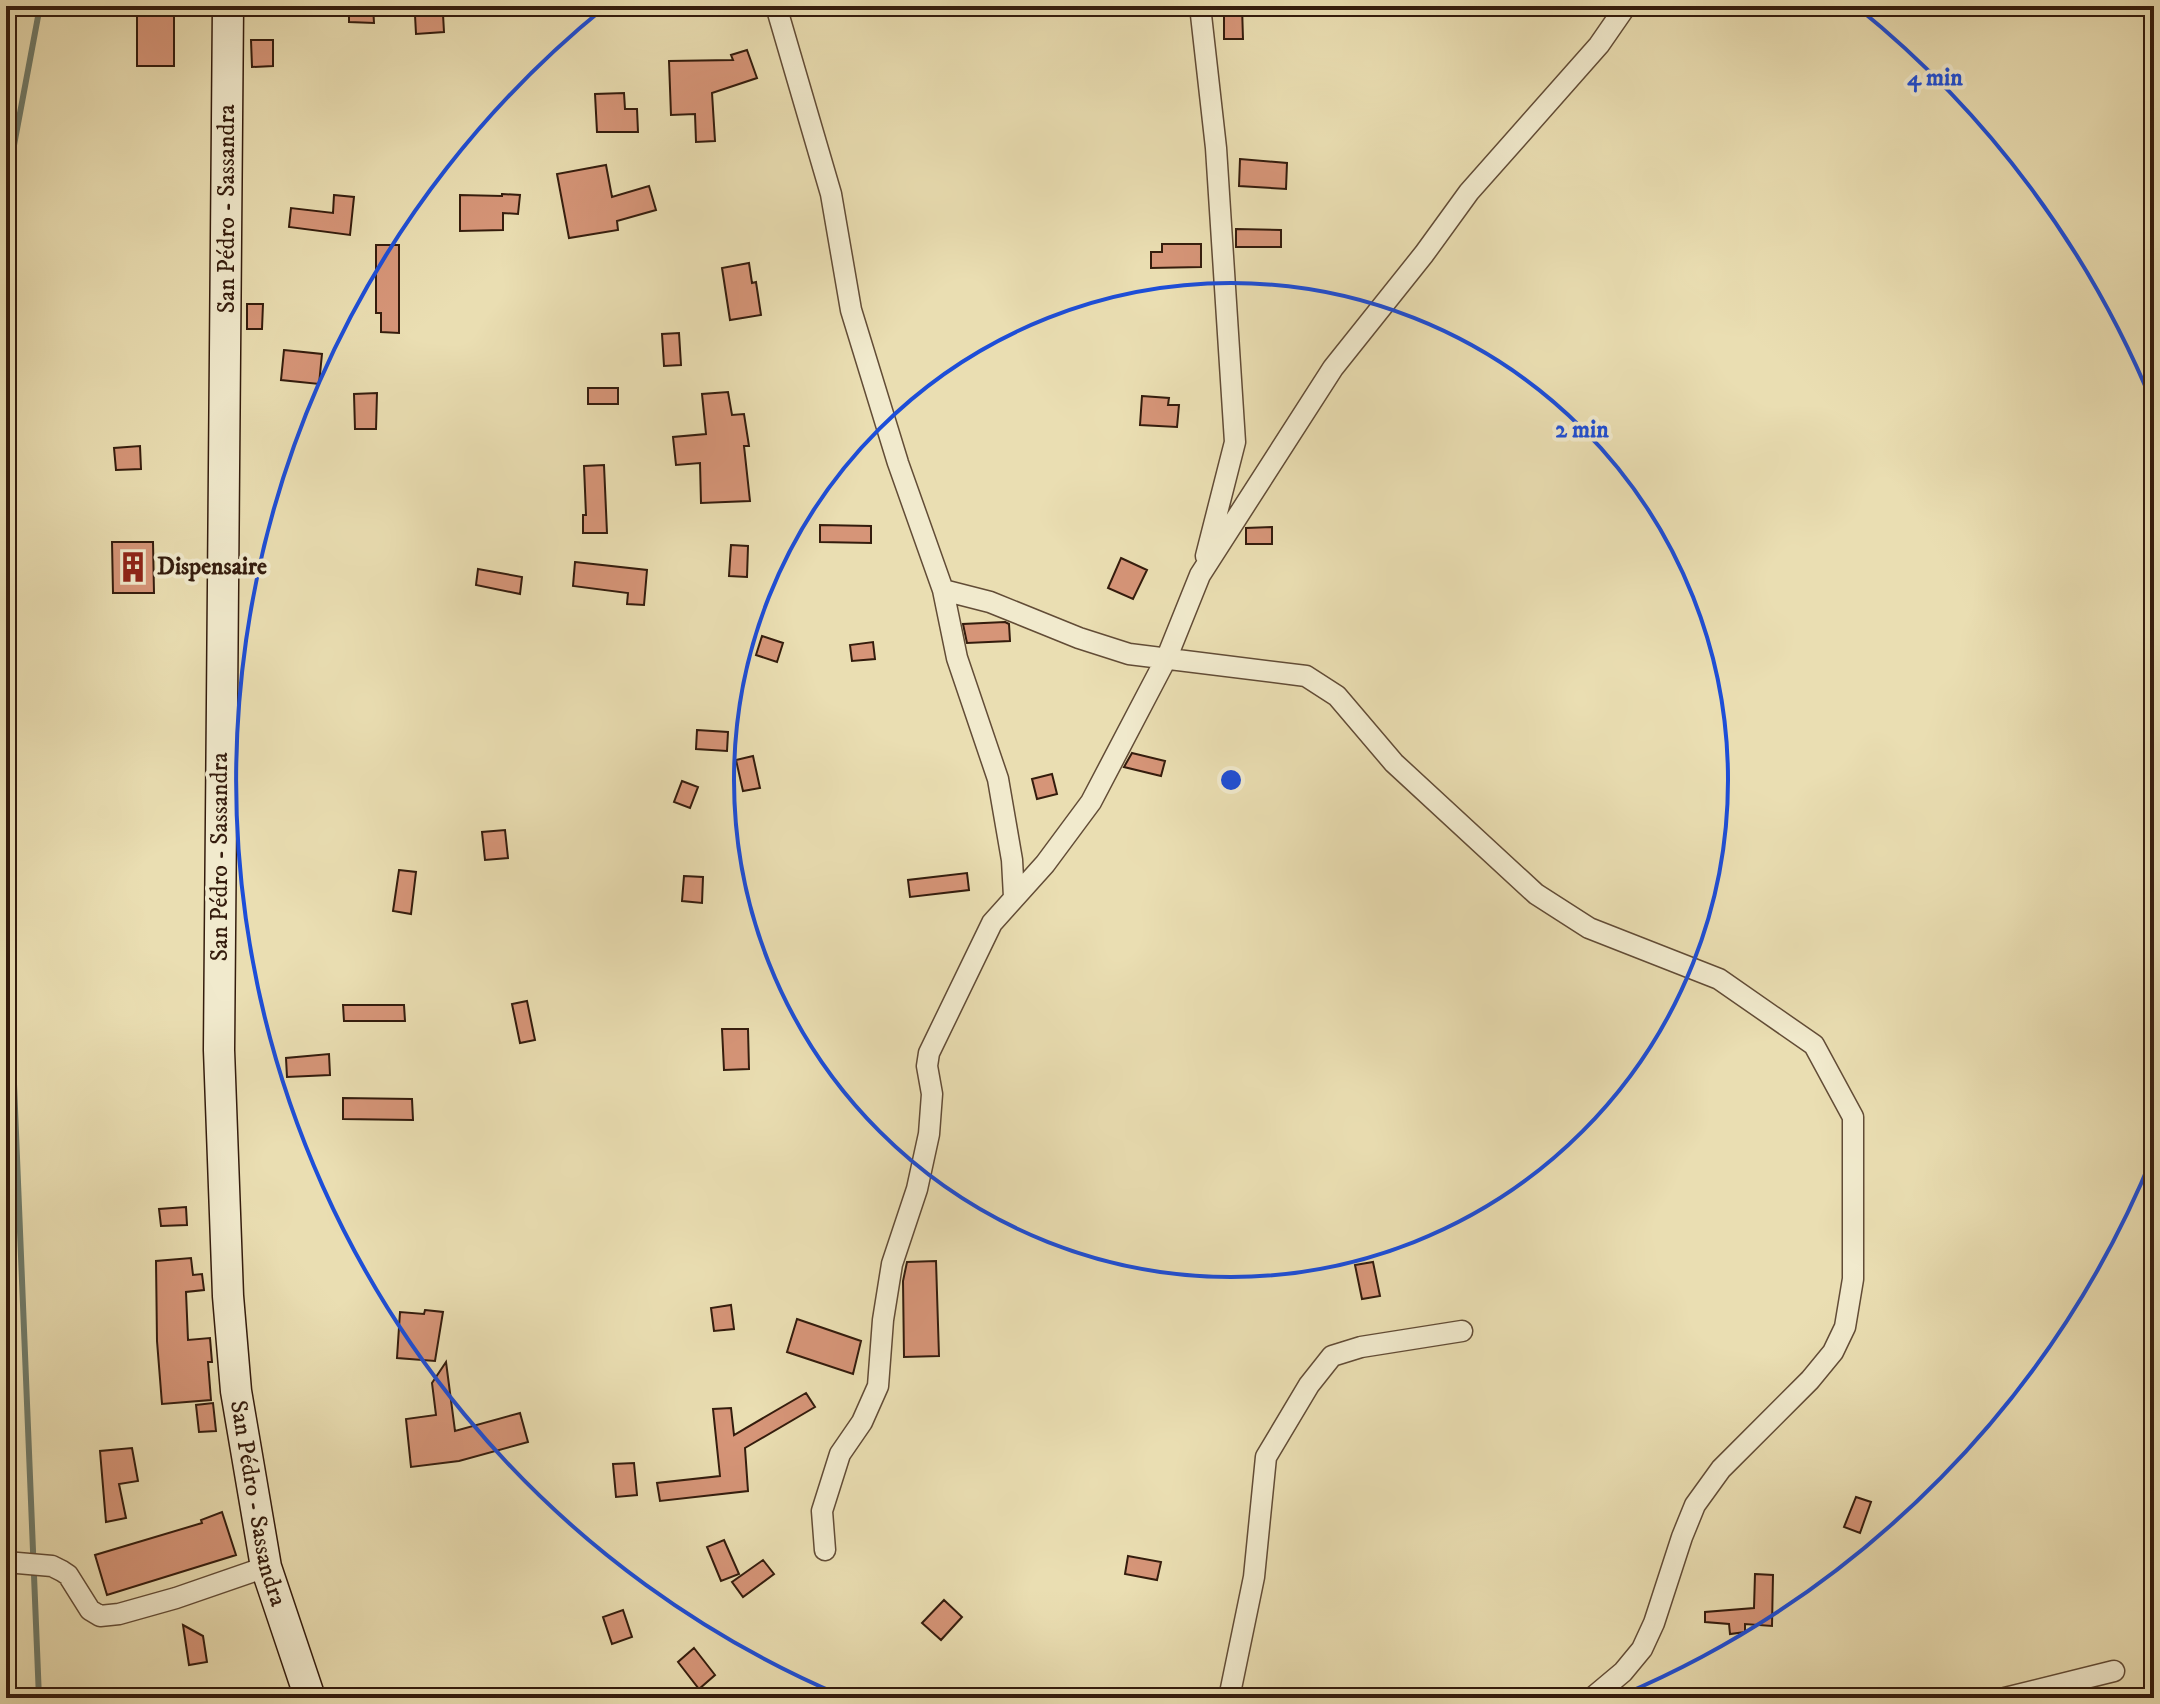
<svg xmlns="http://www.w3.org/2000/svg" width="2160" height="1704" font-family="'IM FELL DW Pica',serif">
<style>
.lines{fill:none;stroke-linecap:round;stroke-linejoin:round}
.stream{stroke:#707c6b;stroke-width:6}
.building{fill:#d69578;stroke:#341c0d;stroke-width:2}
.street-casing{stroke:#624c36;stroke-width:23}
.secondary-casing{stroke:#341c0d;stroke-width:33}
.street{stroke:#f1eacd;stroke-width:20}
.secondary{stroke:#f1eacd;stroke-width:30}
.ring{fill:none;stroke:#1d4ed8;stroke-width:4}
.labels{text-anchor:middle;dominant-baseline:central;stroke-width:8;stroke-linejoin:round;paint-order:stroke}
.street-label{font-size:24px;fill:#341c0d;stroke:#f1eacd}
.poi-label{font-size:24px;font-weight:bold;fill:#341c0d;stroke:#f1eacd;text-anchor:start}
.centre{fill:#1d4ed8;stroke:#f1eacd;stroke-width:4}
.ring-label{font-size:24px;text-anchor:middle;font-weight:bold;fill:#1d4ed8;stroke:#f1eacd;stroke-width:8;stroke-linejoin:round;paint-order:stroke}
</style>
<rect width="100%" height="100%" fill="#eadeb2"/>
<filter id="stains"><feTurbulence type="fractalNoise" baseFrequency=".0025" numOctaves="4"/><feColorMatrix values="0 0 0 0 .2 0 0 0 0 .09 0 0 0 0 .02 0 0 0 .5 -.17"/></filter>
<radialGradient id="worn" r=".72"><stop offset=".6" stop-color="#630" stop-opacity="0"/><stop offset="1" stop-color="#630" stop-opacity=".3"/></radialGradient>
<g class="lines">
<!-- stream -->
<path class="stream" d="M6,188L40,6
M6,1055L14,1084L39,1698"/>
</g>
<!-- building -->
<path class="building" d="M137,6H174V66H137Z
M349,6H373L374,23L349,22Z
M1224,6H1242L1243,39H1224Z
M443,14L444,32L416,34L415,15Z
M251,40H273V66L252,67Z
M747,50L757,78L712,93L715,141L696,142L695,114L671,115L669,61L733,60L731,55Z
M624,93L625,109H637L638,132H597L595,94Z
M1240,159L1287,163L1286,189L1239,186Z
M606,165L612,197L649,186L656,210L617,221L618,230L569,238L557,174Z
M502,194L520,195L518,214L503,213V230L460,231V195L502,196Z
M334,195L354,197L350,235L289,227L291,208L333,213Z
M1236,229L1281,230V247H1236Z
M1162,244H1201V267L1151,268V252H1162Z
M376,245H399V333L381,332V313H376Z
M749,263L752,283L756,282L761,315L730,320L722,268Z
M247,304H263L262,329H247Z
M679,333L681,365L664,366L662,334Z
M284,350L322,354L319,384L281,380Z
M588,388H618V404H588Z
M728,392L732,415L744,414L749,446H744L750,501L701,503L700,463L676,465L673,437L706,434L702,394Z
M377,393L376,429H355L354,394Z
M1142,396L1169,398L1168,405H1179L1177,427L1140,425Z
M140,446L141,469L116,470L114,448Z
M604,465L607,533H583V515H586L584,466Z
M820,525L871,526V543L820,542Z
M1272,527V544H1246V528Z
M112,542H153L154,593H113Z
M731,545L748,546L747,577L729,576Z
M1121,558L1147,570L1133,599L1108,588Z
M575,562L647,570L644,605L627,604L628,593L573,586Z
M478,569L522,577L520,594L476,585Z
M1005,622L1009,624L1010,641L967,643L963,624Z
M762,636L783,643L777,662L756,655Z
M873,642L875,659L852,661L850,645Z
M697,730L728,732L727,751L696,749Z
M1132,753L1165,761L1161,776L1124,767Z
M753,756L760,788L743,791L736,760Z
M1052,774L1057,794L1037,799L1032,779Z
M682,781L698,787L690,808L674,802Z
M505,830L508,858L485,860L482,832Z
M399,870L416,872L411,914L393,911Z
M967,873L969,890L910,897L908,880Z
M684,876L703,877L702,903L682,901Z
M527,1001L535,1040L520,1043L512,1004Z
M343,1005H404L405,1021H344Z
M722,1029H748L749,1069L724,1070Z
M329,1054L330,1075L287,1077L286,1058Z
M343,1098L412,1099L413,1120L343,1119Z
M186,1207L187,1225L161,1226L159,1209Z
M191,1258L193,1275L202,1274L204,1290L186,1292L188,1340L210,1338L212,1362H208L211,1400L162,1404L157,1341L156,1261Z
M936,1261L939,1356L904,1357L903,1281L907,1262Z
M1373,1262L1380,1296L1362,1299L1355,1265Z
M731,1305L734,1329L714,1331L711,1308Z
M425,1310L443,1312L435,1361L397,1358L400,1312L424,1314Z
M797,1319L861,1341L853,1374L787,1352Z
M446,1362L455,1431L520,1413L528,1442L459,1461L411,1467L406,1419L436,1415L432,1383Z
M806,1393L815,1407L745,1448L748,1491L660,1501L657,1483L720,1476L713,1409L731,1408L734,1435Z
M213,1403L216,1431L199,1432L196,1405Z
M132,1448L138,1481L119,1484L126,1518L106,1522L100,1451Z
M634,1463L637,1495L616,1497L613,1464Z
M1856,1497L1871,1502L1860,1533L1844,1527Z
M222,1512L236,1555L107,1595L95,1555L202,1523L201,1520Z
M724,1540L739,1574L721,1581L707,1547Z
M1128,1556L1161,1562L1157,1580L1125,1574Z
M763,1560L774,1574L743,1597L732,1582Z
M1755,1574L1773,1575L1772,1626L1745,1624V1632L1730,1634L1729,1624L1705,1622V1612L1754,1608Z
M944,1600L962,1617L941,1640L922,1623Z
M623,1610L632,1637L612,1644L603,1617Z
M183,1625L203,1636L207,1662L189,1665Z
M694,1648L715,1675L699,1689L678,1662Z"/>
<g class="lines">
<defs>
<path id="street" d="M776,6L831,194L851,310L898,463L943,590L957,658L998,779L1012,860L1014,897
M1200,6L1216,148L1235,442L1206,556
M943,590L990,602L1079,638L1129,654L1306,676L1337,696L1394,763L1536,894L1589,928L1719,979L1814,1045L1853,1117V1279L1845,1327L1833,1352L1810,1380L1721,1469L1695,1505L1682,1537L1654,1623L1642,1649L1623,1672L1592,1698
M825,1550L822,1511L840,1454L862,1422L878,1386L883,1320L892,1264L917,1189L929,1134L932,1094L927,1066L929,1053L992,923L1045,864L1091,802L1167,657L1200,575L1333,368L1424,254L1469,192L1599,45L1626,6
M6,1562L52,1566L62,1571L68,1575L90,1610L100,1616L119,1614L176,1598L266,1567
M1229,1698L1254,1577L1266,1457L1309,1385L1332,1356L1361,1347L1462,1331
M2005,1698L2114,1671"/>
<g id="secondary">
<path id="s1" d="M228,6L219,1050L228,1296L236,1391L266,1567L310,1698"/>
</g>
</defs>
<!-- street casing -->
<use href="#street" class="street-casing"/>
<!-- secondary casing -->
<use href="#secondary" class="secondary-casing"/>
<!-- street -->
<use href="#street" class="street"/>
<!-- secondary -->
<use href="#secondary" class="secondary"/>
</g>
<!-- distance rings -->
<g class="ring">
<circle cx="1231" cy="780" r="497"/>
<path d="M2154 1153A995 995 0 0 1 1620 1696M842 1696A995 995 0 0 1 605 7M1857 7A995 995 0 0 1 2154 407"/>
</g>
<!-- icons -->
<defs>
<symbol id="building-bare" viewBox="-9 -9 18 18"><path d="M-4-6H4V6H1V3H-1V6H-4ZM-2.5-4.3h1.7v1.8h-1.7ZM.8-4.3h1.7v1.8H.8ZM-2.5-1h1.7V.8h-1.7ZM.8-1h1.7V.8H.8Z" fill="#8f2418" stroke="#f1eacd" stroke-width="2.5" paint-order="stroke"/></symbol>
</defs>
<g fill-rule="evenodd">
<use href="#building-bare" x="111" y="545" width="44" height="44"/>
</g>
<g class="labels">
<!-- street labels -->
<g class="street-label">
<text transform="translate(227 209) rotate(-90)">San Pédro - Sassandra</text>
<text transform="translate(220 857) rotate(-90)">San Pédro - Sassandra</text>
<text stroke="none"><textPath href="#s1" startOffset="1500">San Pédro - Sassandra</textPath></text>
</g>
<!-- poi labels -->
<g class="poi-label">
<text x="157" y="567">Dispensaire</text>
</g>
</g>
<circle cx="1231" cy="780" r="12" class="centre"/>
<g class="ring-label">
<text x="1935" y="85">4 min</text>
<text x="1582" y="437">2 min</text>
</g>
<!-- margin -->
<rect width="2160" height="1704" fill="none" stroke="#eadeb2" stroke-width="32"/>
<rect x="8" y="8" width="2144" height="1688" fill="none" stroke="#341c0d" stroke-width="4"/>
<rect x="16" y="16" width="2128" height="1672" fill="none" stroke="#341c0d" stroke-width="2"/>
<rect width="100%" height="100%" filter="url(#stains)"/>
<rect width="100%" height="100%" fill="url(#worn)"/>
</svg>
